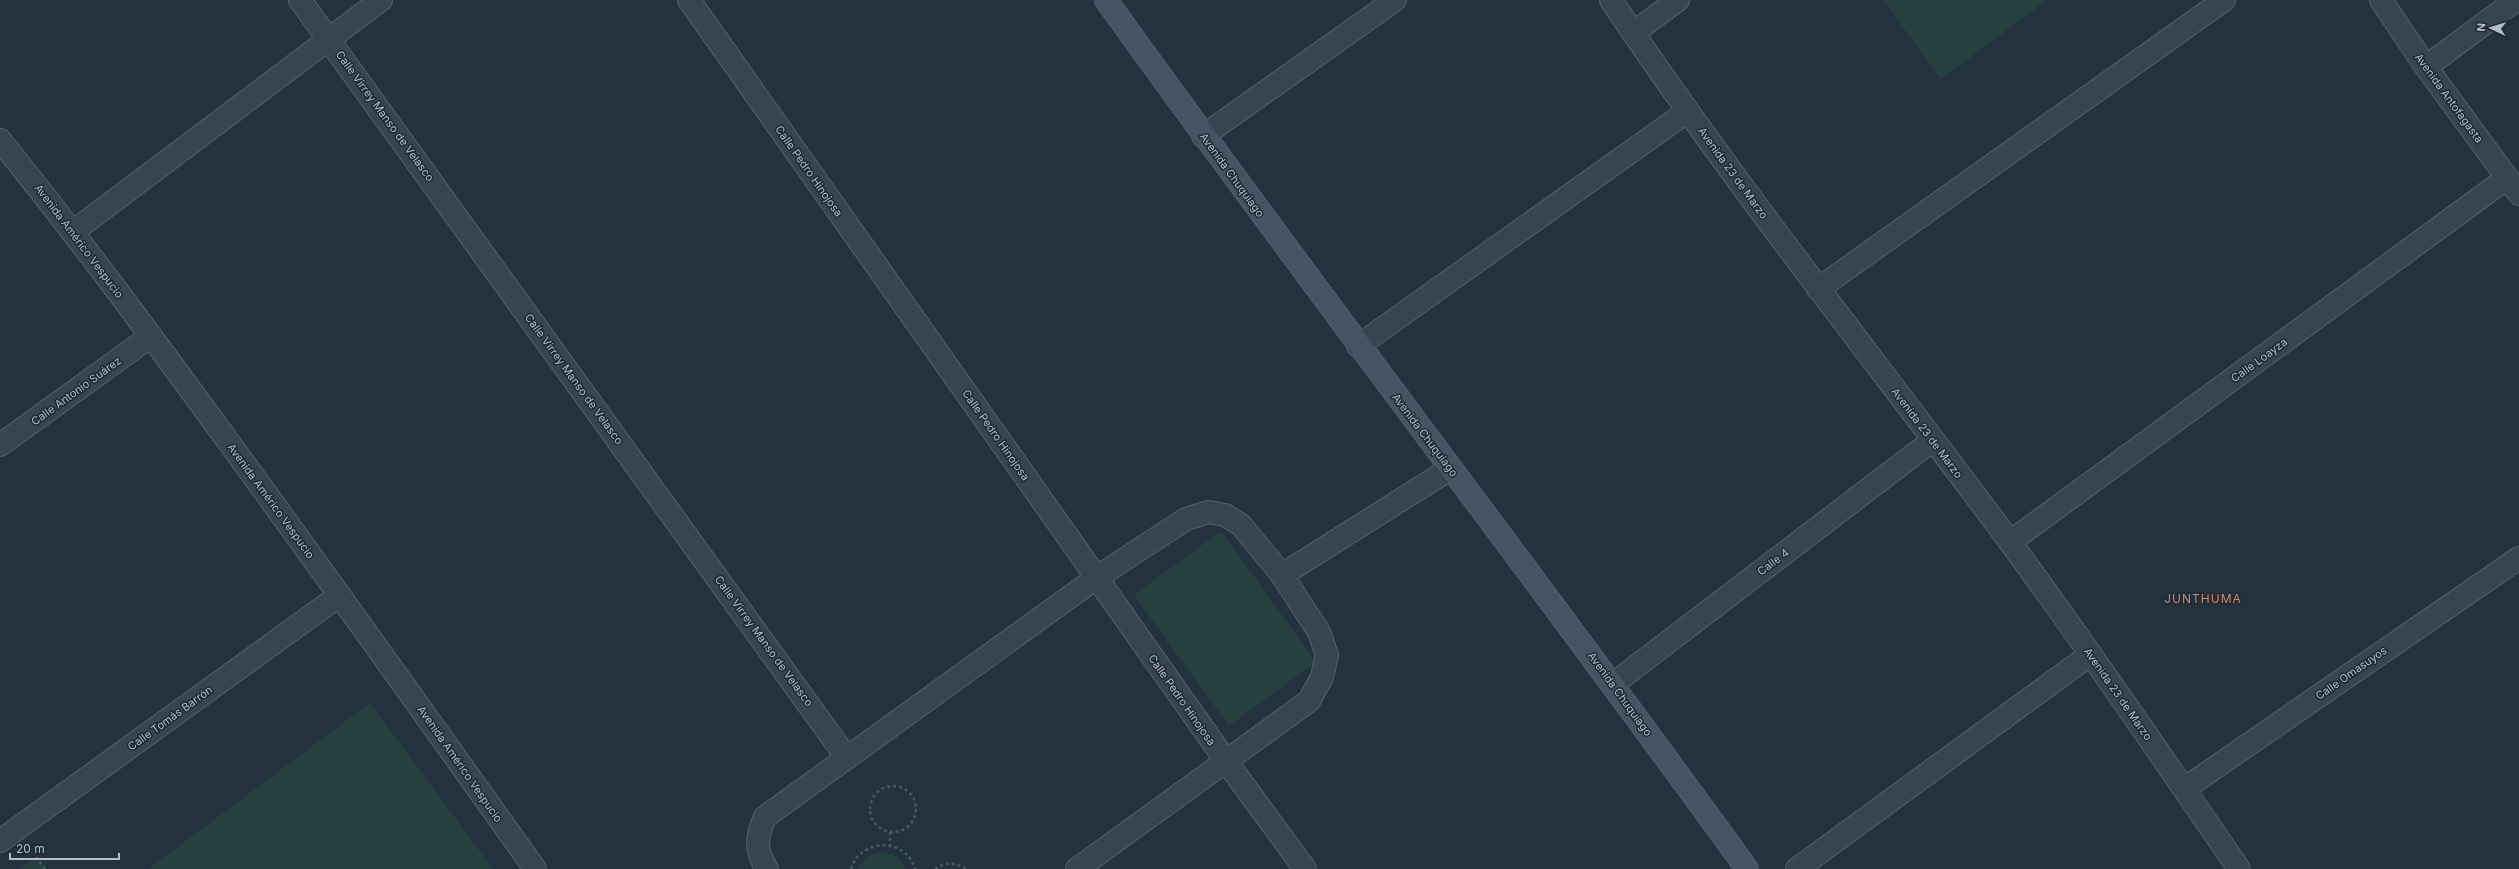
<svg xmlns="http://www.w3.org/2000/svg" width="2519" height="869" font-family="Inter,sans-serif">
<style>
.green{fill:#264040}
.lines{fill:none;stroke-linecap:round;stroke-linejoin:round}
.street-casing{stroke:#56616d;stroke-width:24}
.secondary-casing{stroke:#56616d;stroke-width:24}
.path{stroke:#445c5d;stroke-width:2.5;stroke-dasharray:3 3;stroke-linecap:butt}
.street{stroke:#38444f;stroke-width:22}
.secondary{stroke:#465362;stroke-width:22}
.labels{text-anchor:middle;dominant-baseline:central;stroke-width:3;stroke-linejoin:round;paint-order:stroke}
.street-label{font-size:11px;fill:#b4beca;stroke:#1d2934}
.neighbourhood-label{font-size:12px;letter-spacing:1px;fill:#d88b61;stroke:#1d2934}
</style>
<rect width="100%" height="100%" fill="#24323f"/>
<!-- green -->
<path class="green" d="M1883,0H2047L1941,79Z
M1221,531L1316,662L1229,726L1134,595Z
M370,703L493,869H148Z
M882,851L898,857L907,869H858L866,857Z
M36,857L45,869H19Z"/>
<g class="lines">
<defs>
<path id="street" d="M300,0L847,758
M689,0L1226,761L1305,869
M1611,0C1736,187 1877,362 2010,542C2089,649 2164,760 2239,869
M2381,0L2426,67L2519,194
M1633,33L1678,0
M2426,67L2516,0
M1203,136L1395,0
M0,140C80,239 155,341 230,444C333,585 434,727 535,869
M74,231L381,0
M1818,289L2224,0
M1358,346L1688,111
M0,445L151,336
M2010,542L2507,178
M1282,575L1450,469
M1613,684L1933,440
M2184,789L2519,558
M0,841L340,595
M767,869C755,851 756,837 765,817L1096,578L1186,519L1208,512L1225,515L1241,525L1282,575L1319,632L1327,655L1322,677L1309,701L1077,869
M1797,869L2091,654"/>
<path id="secondary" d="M1106,0C1316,293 1536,577 1747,869"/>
</defs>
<!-- street casing -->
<use href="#street" class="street-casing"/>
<!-- secondary casing -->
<use href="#secondary" class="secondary-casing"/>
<!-- path -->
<path class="path" d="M870 809a23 23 0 1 1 46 0a23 23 0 1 1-46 0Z
M890,832V845
M36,857L45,869
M851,869C860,838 906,837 915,869
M935,869C946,861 956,863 967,869"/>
<!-- street -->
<use href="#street" class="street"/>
<!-- secondary -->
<use href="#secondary" class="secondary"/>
</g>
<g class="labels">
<!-- street labels -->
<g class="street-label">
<text transform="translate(2449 98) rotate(54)">Avenida Antofagasta</text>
<text transform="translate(385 116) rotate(54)">Calle Virrey Manso de Velasco</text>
<text transform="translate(809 171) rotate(55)">Calle Pedro Hinojosa</text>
<text transform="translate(1733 173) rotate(54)">Avenida 23 de Marzo</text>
<text transform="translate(1232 175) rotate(54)">Avenida Chuquiago</text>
<text transform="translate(79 241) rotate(53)">Avenida Américo Vespucio</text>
<text transform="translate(2259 360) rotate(-36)">Calle Loayza</text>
<text transform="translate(574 379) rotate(54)">Calle Virrey Manso de Velasco</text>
<text transform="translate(76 391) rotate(-36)">Calle Antonio Suárez</text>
<text transform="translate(1927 433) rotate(53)">Avenida 23 de Marzo</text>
<text transform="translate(996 435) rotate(55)">Calle Pedro Hinojosa</text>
<text transform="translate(1425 435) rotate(53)">Avenida Chuquiago</text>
<text transform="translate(271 501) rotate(54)">Avenida Américo Vespucio</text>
<text transform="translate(1773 562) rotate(-37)">Calle 4</text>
<text transform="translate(764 641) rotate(54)">Calle Virrey Manso de Velasco</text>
<text transform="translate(2351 673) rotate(-35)">Calle Omasuyos</text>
<text transform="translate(1620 694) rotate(54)">Avenida Chuquiago</text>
<text transform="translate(2118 694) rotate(55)">Avenida 23 de Marzo</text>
<text transform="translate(1182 700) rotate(55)">Calle Pedro Hinojosa</text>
<text transform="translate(170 718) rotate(-36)">Calle Tomás Barrón</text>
<text transform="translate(460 764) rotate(55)">Avenida Américo Vespucio</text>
</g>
<!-- neighbourhood labels -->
<g class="neighbourhood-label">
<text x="2203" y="598">JUNTHUMA</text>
</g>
</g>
<!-- north arrow -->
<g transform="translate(2491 28) rotate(274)" stroke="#1d2934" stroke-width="3" paint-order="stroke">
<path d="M0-3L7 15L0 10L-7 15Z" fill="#b4beca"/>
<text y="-6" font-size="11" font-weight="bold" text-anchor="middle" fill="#b4beca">N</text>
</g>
<!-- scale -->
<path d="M10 853v6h109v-6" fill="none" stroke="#b4beca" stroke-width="2"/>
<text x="16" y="853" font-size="12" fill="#b4beca" stroke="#1d2934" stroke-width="3" paint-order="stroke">20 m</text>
</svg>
